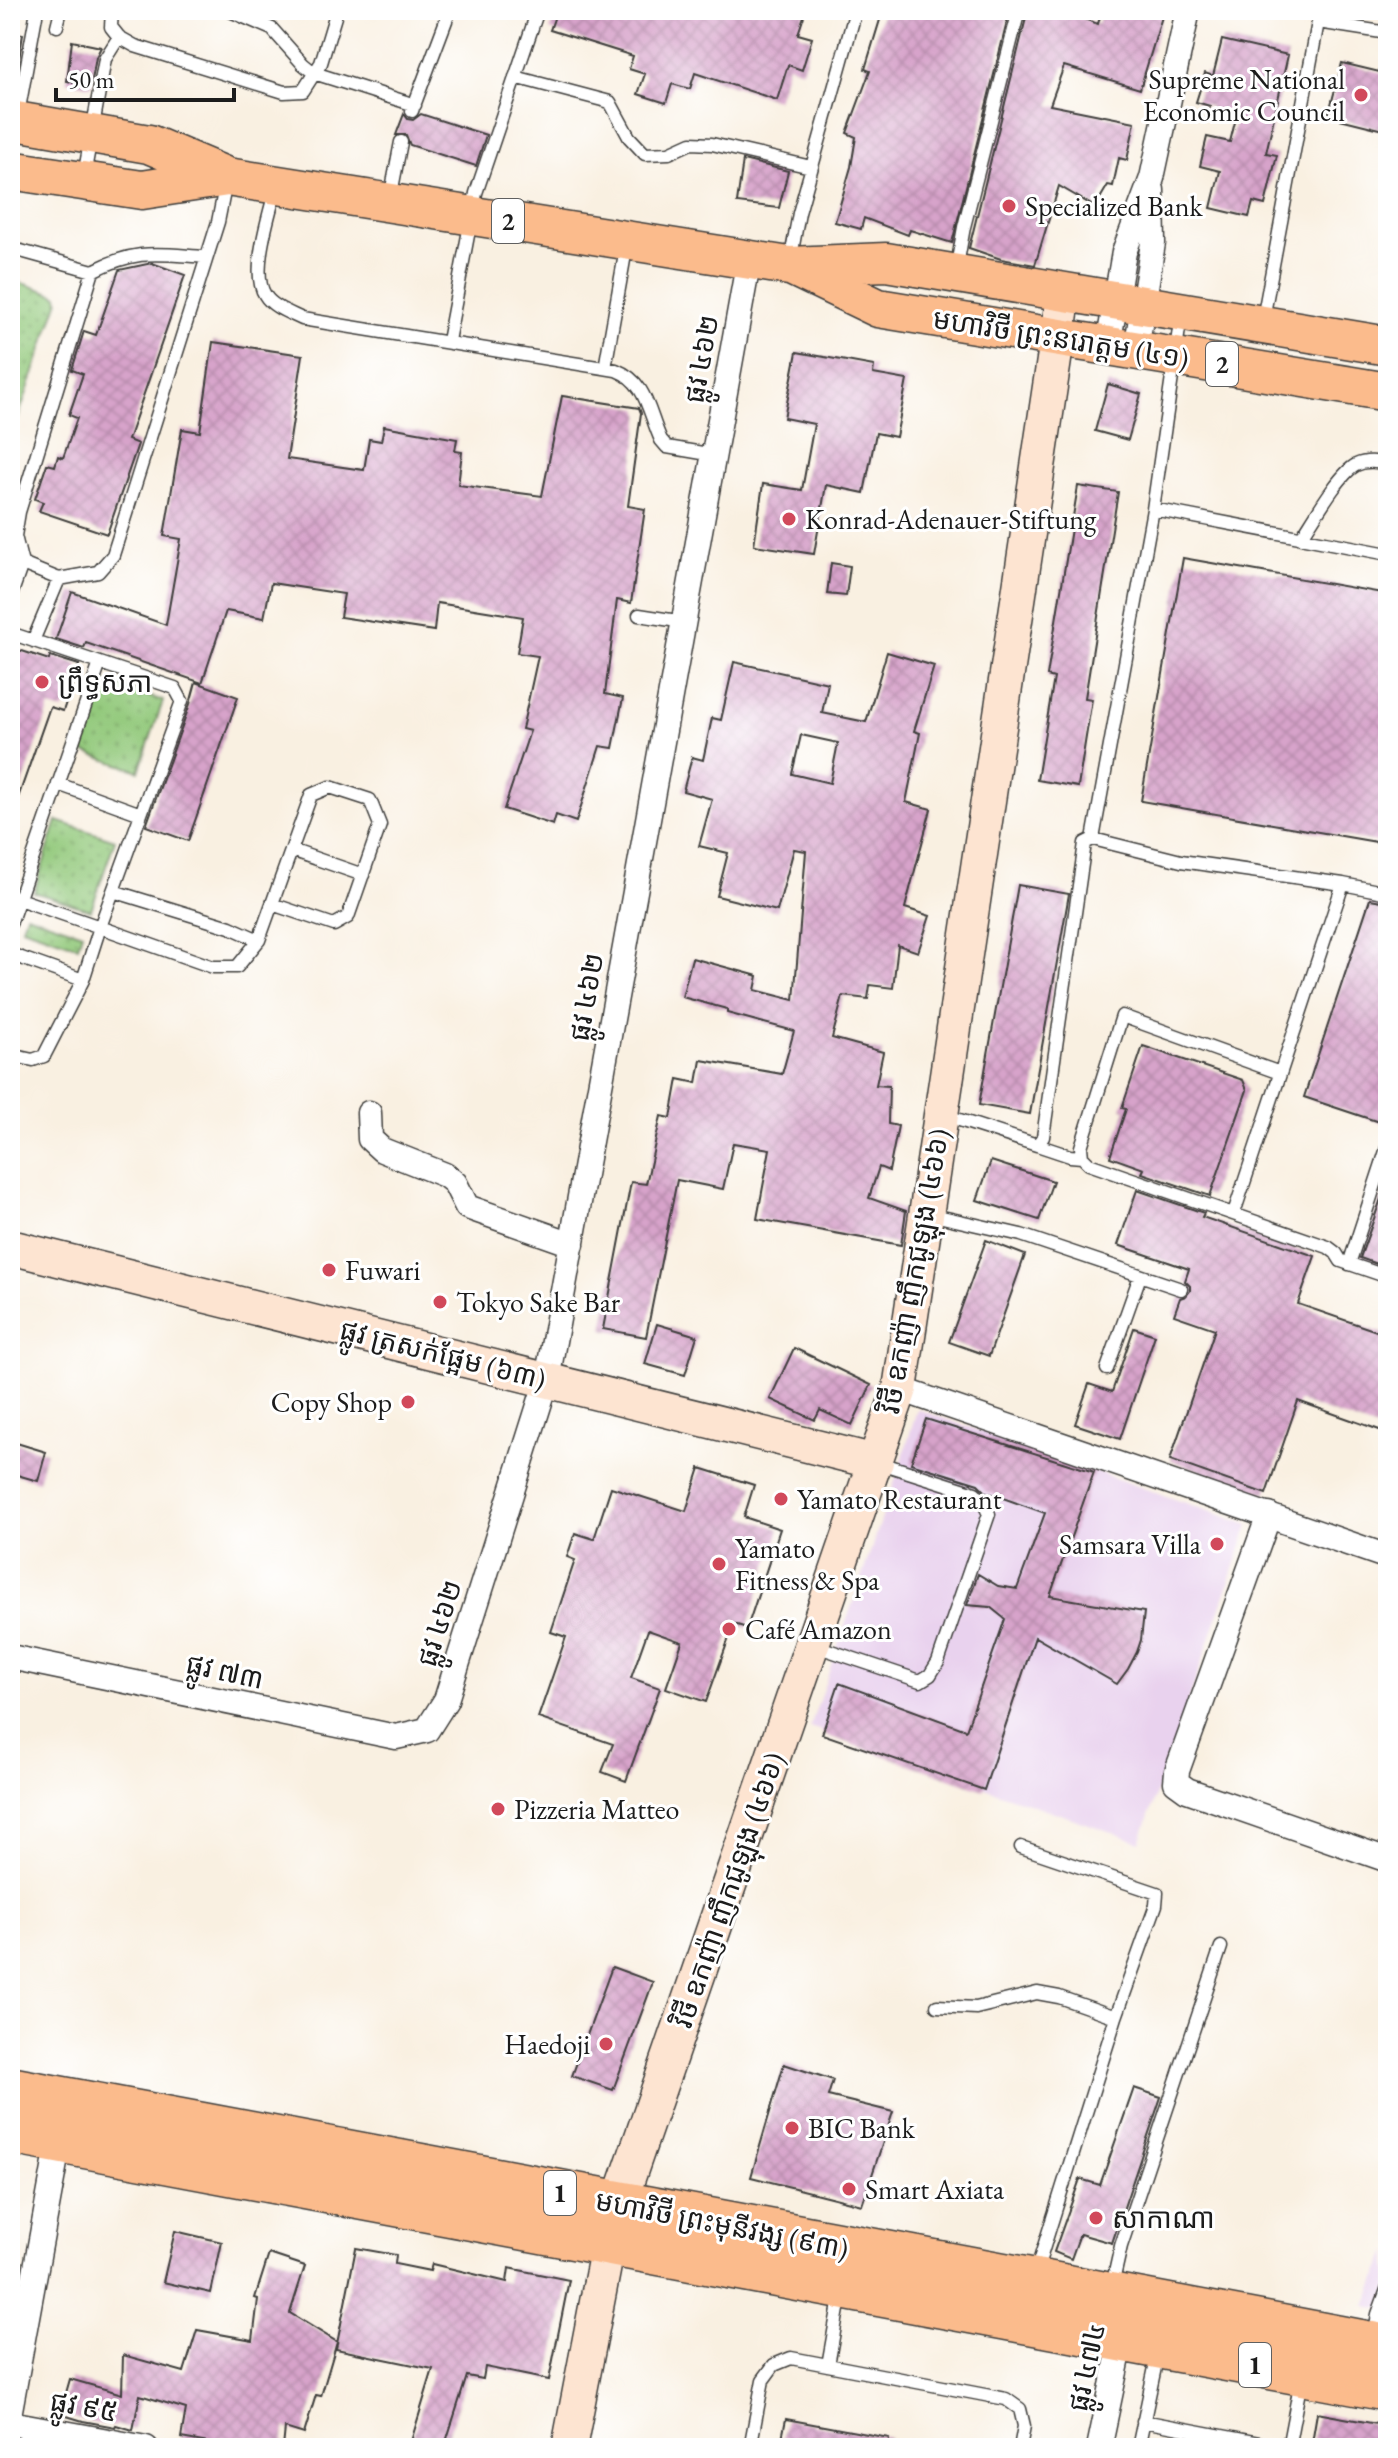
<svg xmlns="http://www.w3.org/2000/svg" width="1398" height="2458" font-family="'EB Garamond','Noto Sans Khmer',serif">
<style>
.built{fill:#e9d2ee}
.grass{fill:url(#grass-dots);stroke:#58724c;stroke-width:2}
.building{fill:url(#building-cross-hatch);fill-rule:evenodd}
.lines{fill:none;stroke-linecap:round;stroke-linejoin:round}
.lane-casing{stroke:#3d3c3a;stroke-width:15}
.street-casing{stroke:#3d3c3a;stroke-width:27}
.secondary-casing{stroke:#3d3c3a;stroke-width:37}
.primary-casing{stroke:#3d3c3a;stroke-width:41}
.highway-casing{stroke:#3d3c3a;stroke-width:47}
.lane{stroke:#fff;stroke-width:12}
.street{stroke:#fff;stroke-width:24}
.secondary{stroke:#fde4d1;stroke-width:34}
.primary{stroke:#fbbb8c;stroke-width:38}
.highway{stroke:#fbbb8c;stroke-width:44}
.poi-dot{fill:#d1495b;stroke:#fff;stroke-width:3}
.labels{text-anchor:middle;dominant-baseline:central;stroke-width:6;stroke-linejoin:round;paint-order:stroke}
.shield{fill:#fff;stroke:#606060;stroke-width:2}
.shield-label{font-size:26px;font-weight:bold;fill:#1c1c1c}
.poi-label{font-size:28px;fill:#1c1c1c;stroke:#fff;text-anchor:start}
.street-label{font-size:28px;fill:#1c1c1c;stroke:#fff}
</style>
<defs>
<pattern id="grass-dots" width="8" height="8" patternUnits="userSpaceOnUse" patternTransform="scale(2)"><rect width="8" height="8" fill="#93c97b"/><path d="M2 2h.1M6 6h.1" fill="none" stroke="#7eac6a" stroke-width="1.8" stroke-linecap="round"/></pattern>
<pattern id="building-cross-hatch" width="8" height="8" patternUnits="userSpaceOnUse" patternTransform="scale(2)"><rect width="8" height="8" fill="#d7a3ca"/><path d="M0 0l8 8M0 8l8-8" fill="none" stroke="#b88cad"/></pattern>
</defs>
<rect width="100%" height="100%" fill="#fff"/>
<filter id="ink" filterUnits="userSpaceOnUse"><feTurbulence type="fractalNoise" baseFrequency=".0125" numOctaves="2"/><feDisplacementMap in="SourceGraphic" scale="16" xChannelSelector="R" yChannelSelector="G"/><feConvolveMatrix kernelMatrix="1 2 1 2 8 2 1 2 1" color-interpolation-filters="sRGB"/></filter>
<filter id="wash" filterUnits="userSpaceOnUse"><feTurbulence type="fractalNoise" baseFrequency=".006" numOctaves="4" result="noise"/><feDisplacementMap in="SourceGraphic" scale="32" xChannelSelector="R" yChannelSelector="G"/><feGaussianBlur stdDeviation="1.8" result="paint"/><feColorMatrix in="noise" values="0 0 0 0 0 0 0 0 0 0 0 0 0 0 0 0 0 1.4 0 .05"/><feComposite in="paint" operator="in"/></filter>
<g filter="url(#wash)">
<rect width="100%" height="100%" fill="#f9f0e1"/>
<!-- built -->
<path class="built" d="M917,1409L1249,1525L1140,1842L810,1727L904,1454Z
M1388,2251V2310L1366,2306Z"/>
<!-- grass -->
<path class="grass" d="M10,279L54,294L58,296L59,300L10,441Z
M107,682L163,701L139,771L83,752Z
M57,821L115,840L91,910L34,892Z
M26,914L82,933L78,946L22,927Z"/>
<g id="blocks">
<!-- building -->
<path class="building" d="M557,10H806L798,34L812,38L802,70L788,65L777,100L695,73L690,89L672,84L666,103L638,94L645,74L629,69L633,56L550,30Z
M883,10H1010L952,243L910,230L908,235L864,218L861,229L835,222L851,167L856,137L847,133L870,71L865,69Z
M1028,10H1059L1098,24L1102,10H1164L1140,89L1064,66L1050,105L1135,122L1127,160L1119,158L1113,186L1108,185L1095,207L1059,186L1035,265L1001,259L969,248Z
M10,32L23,34L17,71L10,69Z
M1222,40L1288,55L1266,153L1277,155L1265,205L1253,202L1249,217L1211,208L1220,171L1200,166L1207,137L1230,142L1236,118L1209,110L1210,106L1196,102L1205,73L1213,76Z
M72,41L101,47L96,57L91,86L67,81Z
M1342,63L1388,74V131L1328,116Z
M404,114L408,119L413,120L421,114L486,135L476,166L410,145L406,135H396Z
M743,160L788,171L779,208L737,203Z
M152,263L185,275L128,440L138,444L107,534L39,511L43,502L35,499L47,464L55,466L58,456L63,458L77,418L69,415L83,374L72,370L84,331L96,335L119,270Z
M213,342L303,355L287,459L364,470L369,439L381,441L384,426L457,439L455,451L462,452L458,485L542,496L562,396L639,408L641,413L628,506L645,509L631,603L617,600L605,694L623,698L613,748L600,746L576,822L556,815L553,825L504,809L530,731L522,729L538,656L517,653L523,617L437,603L434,631L340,617L344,594L271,583L264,618L226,611L202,683L86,643L84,648L56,639L72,592L166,625L181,539L164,536L182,429L200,432Z
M797,352L874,366L873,374L907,380L896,437L876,433L864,493L826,485L814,554L754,545L763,484L802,490L814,424L784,418Z
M1108,384L1141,394L1128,440L1095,431Z
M1078,486L1118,492L1085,698L1092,699L1078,787L1037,780L1054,678L1047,676Z
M1183,558L1388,594V844L1141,801Z
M831,563L850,566L846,596L827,594Z
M10,647L49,660L50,656L79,665L63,711L50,707L13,812H10Z
M887,652L934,666L914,731L920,733L906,802L931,809L905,908L930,916L918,952L898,945L893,988L870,985L868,999L843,996L832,1038L883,1052L876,1085L889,1086L888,1124L898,1126L889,1171L879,1167L869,1198L906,1211L901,1245L757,1219L770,1149L733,1143L723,1189L677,1180L646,1337L603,1329L631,1182L646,1184L661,1116L671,1118L678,1079L697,1083L701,1060L782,1074L794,1031L727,1013V1009L682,997L692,958L758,976L755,990L794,1000L806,851L794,849L777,911L717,896L728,853L699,846L712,799L683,791L692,757L703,760L712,718L721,720L734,662L828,683L822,713L866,722ZM801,735L838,743L830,783L792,774Z
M196,682L238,697L188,841L146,826L190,704Z
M1018,885L1069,894L1030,1114L979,1105Z
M1370,899L1388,902V1125L1304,1097Z
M1143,1046L1243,1080L1247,1090L1210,1196L1142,1173L1144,1169L1110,1157L1126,1109L1122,1108Z
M991,1161L1053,1181L1039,1220L977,1200Z
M1386,1185L1388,1186V1268L1360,1258Z
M1137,1190L1204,1213L1202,1217L1315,1256L1298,1304L1388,1335V1433L1298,1401L1266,1494L1170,1460L1215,1329L1174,1315L1180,1298L1186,1296L1190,1291V1286L1185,1281L1189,1269L1118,1245Z
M986,1240L1025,1255L989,1356L949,1342Z
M657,1324L697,1336L685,1375L645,1364Z
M1134,1328L1155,1335L1120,1439L1075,1424L1089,1384L1112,1392Z
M794,1348L871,1385L852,1425L820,1410L815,1420L770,1399Z
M926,1419L1094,1472L1050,1596L1144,1612L1141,1640L1137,1652L1128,1669L1117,1684L1035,1637L984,1790L822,1734L839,1683L966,1730L1005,1619L990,1607L967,1605L978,1574L998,1586L1017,1589L1045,1513L986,1492L978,1484L911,1463Z
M10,1441L46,1452L38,1481L10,1473Z
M700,1468L754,1485L744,1517L780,1529L747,1628L734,1624L706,1702L666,1688L682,1642L648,1630L631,1678L660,1688L626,1781L602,1772L613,1744L538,1718L566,1637L551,1632L575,1560L567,1557L575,1533L594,1539L611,1487L686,1511Z
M612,1967L653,1982L613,2090L572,2076Z
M784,2064L833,2080L828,2096L893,2112L862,2205L751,2177Z
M1134,2088L1161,2097L1112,2243L1080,2234L1071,2259L1054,2252L1080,2179L1100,2185Z
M175,2231L222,2242L211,2293L163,2282Z
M356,2248L396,2255L395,2264L430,2271L432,2264L507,2282L509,2268L569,2280L549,2380L485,2367L483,2379L467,2376L444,2448H409L433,2369L336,2349Z
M269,2254L305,2266L290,2313L337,2342L321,2396L316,2395L304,2434L285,2428L283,2448H236L181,2438L186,2409L140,2395L133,2430L116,2425L115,2427L83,2421L60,2414L70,2379L122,2394L123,2355L184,2372L197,2330L253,2340L258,2299L255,2298Z
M1317,2413L1388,2426V2448H1311Z
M786,2419L889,2438L888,2448H780Z"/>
</g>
</g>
<g filter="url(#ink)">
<use href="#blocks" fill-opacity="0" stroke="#3d3c3a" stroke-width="2"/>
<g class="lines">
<defs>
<path id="lane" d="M112,10L111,27L119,37L135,46L284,92L303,91L321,63L337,10
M228,10L272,29L303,64L314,73L415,105
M57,26L61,10
M515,77L610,102L629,137L645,154L669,153L691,143L712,144L811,167
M412,111L450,10
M10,158L37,10
M84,176L105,59L119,37
M276,188C270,213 250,272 265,295C272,307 290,313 302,319L616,370C647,382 648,412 661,440L667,447L714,455
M390,199L401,142
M10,248L93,271C138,248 158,254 206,257
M790,262L799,213L856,10
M956,271L964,227L1019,10
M1263,319L1318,22L1388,33
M448,341L476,193L538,10
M605,368L627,243
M1153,509L1388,554
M1301,538C1313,520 1339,474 1356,465C1367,460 1377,462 1388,464
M22,564L59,579L98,572L113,555L218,222L226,182
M10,598L22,564L15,536L19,512L93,271
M639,615L684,622
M10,633L175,688L182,701L100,927L10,896
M33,641L59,579
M58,784L141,814
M1093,839L1181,861L1343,884L1388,893
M291,850L363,875
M113,891L230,927L259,940
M10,924L100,663
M10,954L83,980
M10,1055L33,1060L44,1056L83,980L100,927L213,967H237L259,940L311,795L330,787L370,800L380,825L348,917L334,925L272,904
M1280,1073L1122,1016L1081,1147L1082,1157L1089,1164L1328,1247L1336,1253L1341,1261L1388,1277
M944,1115L1037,1145L1043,1137L1085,843L1093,839L1153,509L1181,315
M1037,1145L1070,1156L1082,1157
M1234,1213L1343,884
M929,1214L1021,1235L1181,1289
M1349,1264L1388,1145
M1107,1369L1140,1276
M813,1645L920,1681L930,1675L938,1662L989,1514L983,1502L975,1493L877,1462
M1021,1847L1157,1893L1156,1905L1116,2017L1035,2275
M937,2006L976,2008L1037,1993L1059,1997L1116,2017
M1112,2286L1121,2246L1221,1947
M1374,2338L1378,2314L1388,2287
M828,2365L841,2293
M1143,2421L1286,2448
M750,2448L763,2380L774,2365L791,2358L1006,2399L1020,2409L1024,2426L1020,2448
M1138,2448L1158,2353
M1288,2448L1301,2380"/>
<path id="street" d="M1108,346L1124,252L1152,178L1188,10
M1136,350L1153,243L1152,190
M369,1113L370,1139L382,1150L445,1175L455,1183L467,1207L572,1244
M900,1389L1388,1557
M1269,1515L1177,1771L1176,1782L1187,1790L1388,1860
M10,1657L396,1737L427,1730L446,1700L547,1380L749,259
M10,2410L59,2141
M10,2423L146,2448
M1099,2448L1124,2329"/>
<path id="secondary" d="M10,1247L876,1462
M569,2448L612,2224L900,1389L1064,293"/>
<path id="primary" d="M10,120L149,144L227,177L789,266L886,262L1388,346
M10,170L142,190L227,177
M795,268L878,308L1388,392"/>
<path id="highway" d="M10,2089L1388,2347
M10,2132L1388,2389"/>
</defs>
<!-- lane casing -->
<use href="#lane" class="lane-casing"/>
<!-- street casing -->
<use href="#street" class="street-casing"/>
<!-- secondary casing -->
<use href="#secondary" class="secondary-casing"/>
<!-- primary casing -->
<use href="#primary" class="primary-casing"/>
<!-- highway casing -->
<use href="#highway" class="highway-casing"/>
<!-- lane -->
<use href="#lane" class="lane"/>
<!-- street -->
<use href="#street" class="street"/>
<!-- secondary -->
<use href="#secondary" class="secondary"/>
<!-- primary -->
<use href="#primary" class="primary"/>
<!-- highway -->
<use href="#highway" class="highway"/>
</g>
</g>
<!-- markers -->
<g class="poi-dot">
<circle cx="1361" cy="95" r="8"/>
<circle cx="1009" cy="206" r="8"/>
<circle cx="789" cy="519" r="8"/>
<circle cx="42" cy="682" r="8"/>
<circle cx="329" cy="1270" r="8"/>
<circle cx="440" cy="1302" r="8"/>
<circle cx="408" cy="1402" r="8"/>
<circle cx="781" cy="1499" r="8"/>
<circle cx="1217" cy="1544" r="8"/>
<circle cx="719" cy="1564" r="8"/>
<circle cx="729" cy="1629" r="8"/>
<circle cx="498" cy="1809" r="8"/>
<circle cx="606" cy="2044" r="8"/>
<circle cx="792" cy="2128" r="8"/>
<circle cx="849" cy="2189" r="8"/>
<circle cx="1096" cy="2218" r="8"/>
</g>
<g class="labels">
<!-- shield labels -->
<g class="shield">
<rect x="492" y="199" width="32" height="44" rx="6"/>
<rect x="1206" y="342" width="32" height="44" rx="6"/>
<rect x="544" y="2171" width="32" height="44" rx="6"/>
<rect x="1239" y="2343" width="32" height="44" rx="6"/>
</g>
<g class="shield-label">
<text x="508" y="221">2</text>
<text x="1222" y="364">2</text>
<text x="560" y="2193">1</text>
<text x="1255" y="2365">1</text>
</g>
<!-- poi labels -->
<g class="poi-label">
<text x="1345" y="79" text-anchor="end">Supreme National<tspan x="1345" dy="32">Economic Council</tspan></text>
<text x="1025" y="206">Specialized Bank</text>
<text x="805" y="519">Konrad-Adenauer-Stiftung</text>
<text x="58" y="682">ព្រឹទ្ធសភា</text>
<text x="345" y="1270">Fuwari</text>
<text x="456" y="1302">Tokyo Sake Bar</text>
<text x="392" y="1402" text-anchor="end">Copy Shop</text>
<text x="797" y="1499">Yamato Restaurant</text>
<text x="1201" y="1544" text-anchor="end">Samsara Villa</text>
<text x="735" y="1548">Yamato<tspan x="735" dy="32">Fitness &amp; Spa</tspan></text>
<text x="745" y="1629">Café Amazon</text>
<text x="514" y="1809">Pizzeria Matteo</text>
<text x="590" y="2044" text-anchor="end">Haedoji</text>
<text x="808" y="2128">BIC Bank</text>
<text x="865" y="2189">Smart Axiata</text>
<text x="1112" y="2218">សាកាណា</text>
</g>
<!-- street labels -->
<g class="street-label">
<text transform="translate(1061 338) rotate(9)">មហាវិថី ព្រះនរោត្តម (៤១)</text>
<text transform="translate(701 359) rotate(-80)">ផ្លូវ ៤៦២</text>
<text transform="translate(586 997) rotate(-80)">ផ្លូវ ៤៦២</text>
<text transform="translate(914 1271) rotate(-80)">វិថី ឧកញ៉ា ញឹកជូឡុង (៤៦៦)</text>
<text transform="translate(443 1354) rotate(14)">ផ្លូវ ត្រសក់ផ្អែម (៦៣)</text>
<text transform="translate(439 1623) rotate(-72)">ផ្លូវ ៤៦២</text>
<text transform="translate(225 1671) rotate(12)">ផ្លូវ ៧៣</text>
<text transform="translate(728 1890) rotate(-71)">វិថី ឧកញ៉ា ញឹកជូឡុង (៤៦៦)</text>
<text transform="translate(722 2224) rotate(11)">មហាវិថី ព្រះមុនីវង្ស (៩៣)</text>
<text transform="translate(1086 2367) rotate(-78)">ផ្លូវ ៤៧៤</text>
<text transform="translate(84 2406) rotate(10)">ផ្លូវ ៩៥</text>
</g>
</g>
<!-- margin -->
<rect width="1398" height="2458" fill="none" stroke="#fff" stroke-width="40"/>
<!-- scale -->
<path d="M56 88v12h178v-12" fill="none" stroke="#1c1c1c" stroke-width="4"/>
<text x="68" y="88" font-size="24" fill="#1c1c1c" stroke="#ffffff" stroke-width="6" paint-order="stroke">50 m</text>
</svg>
